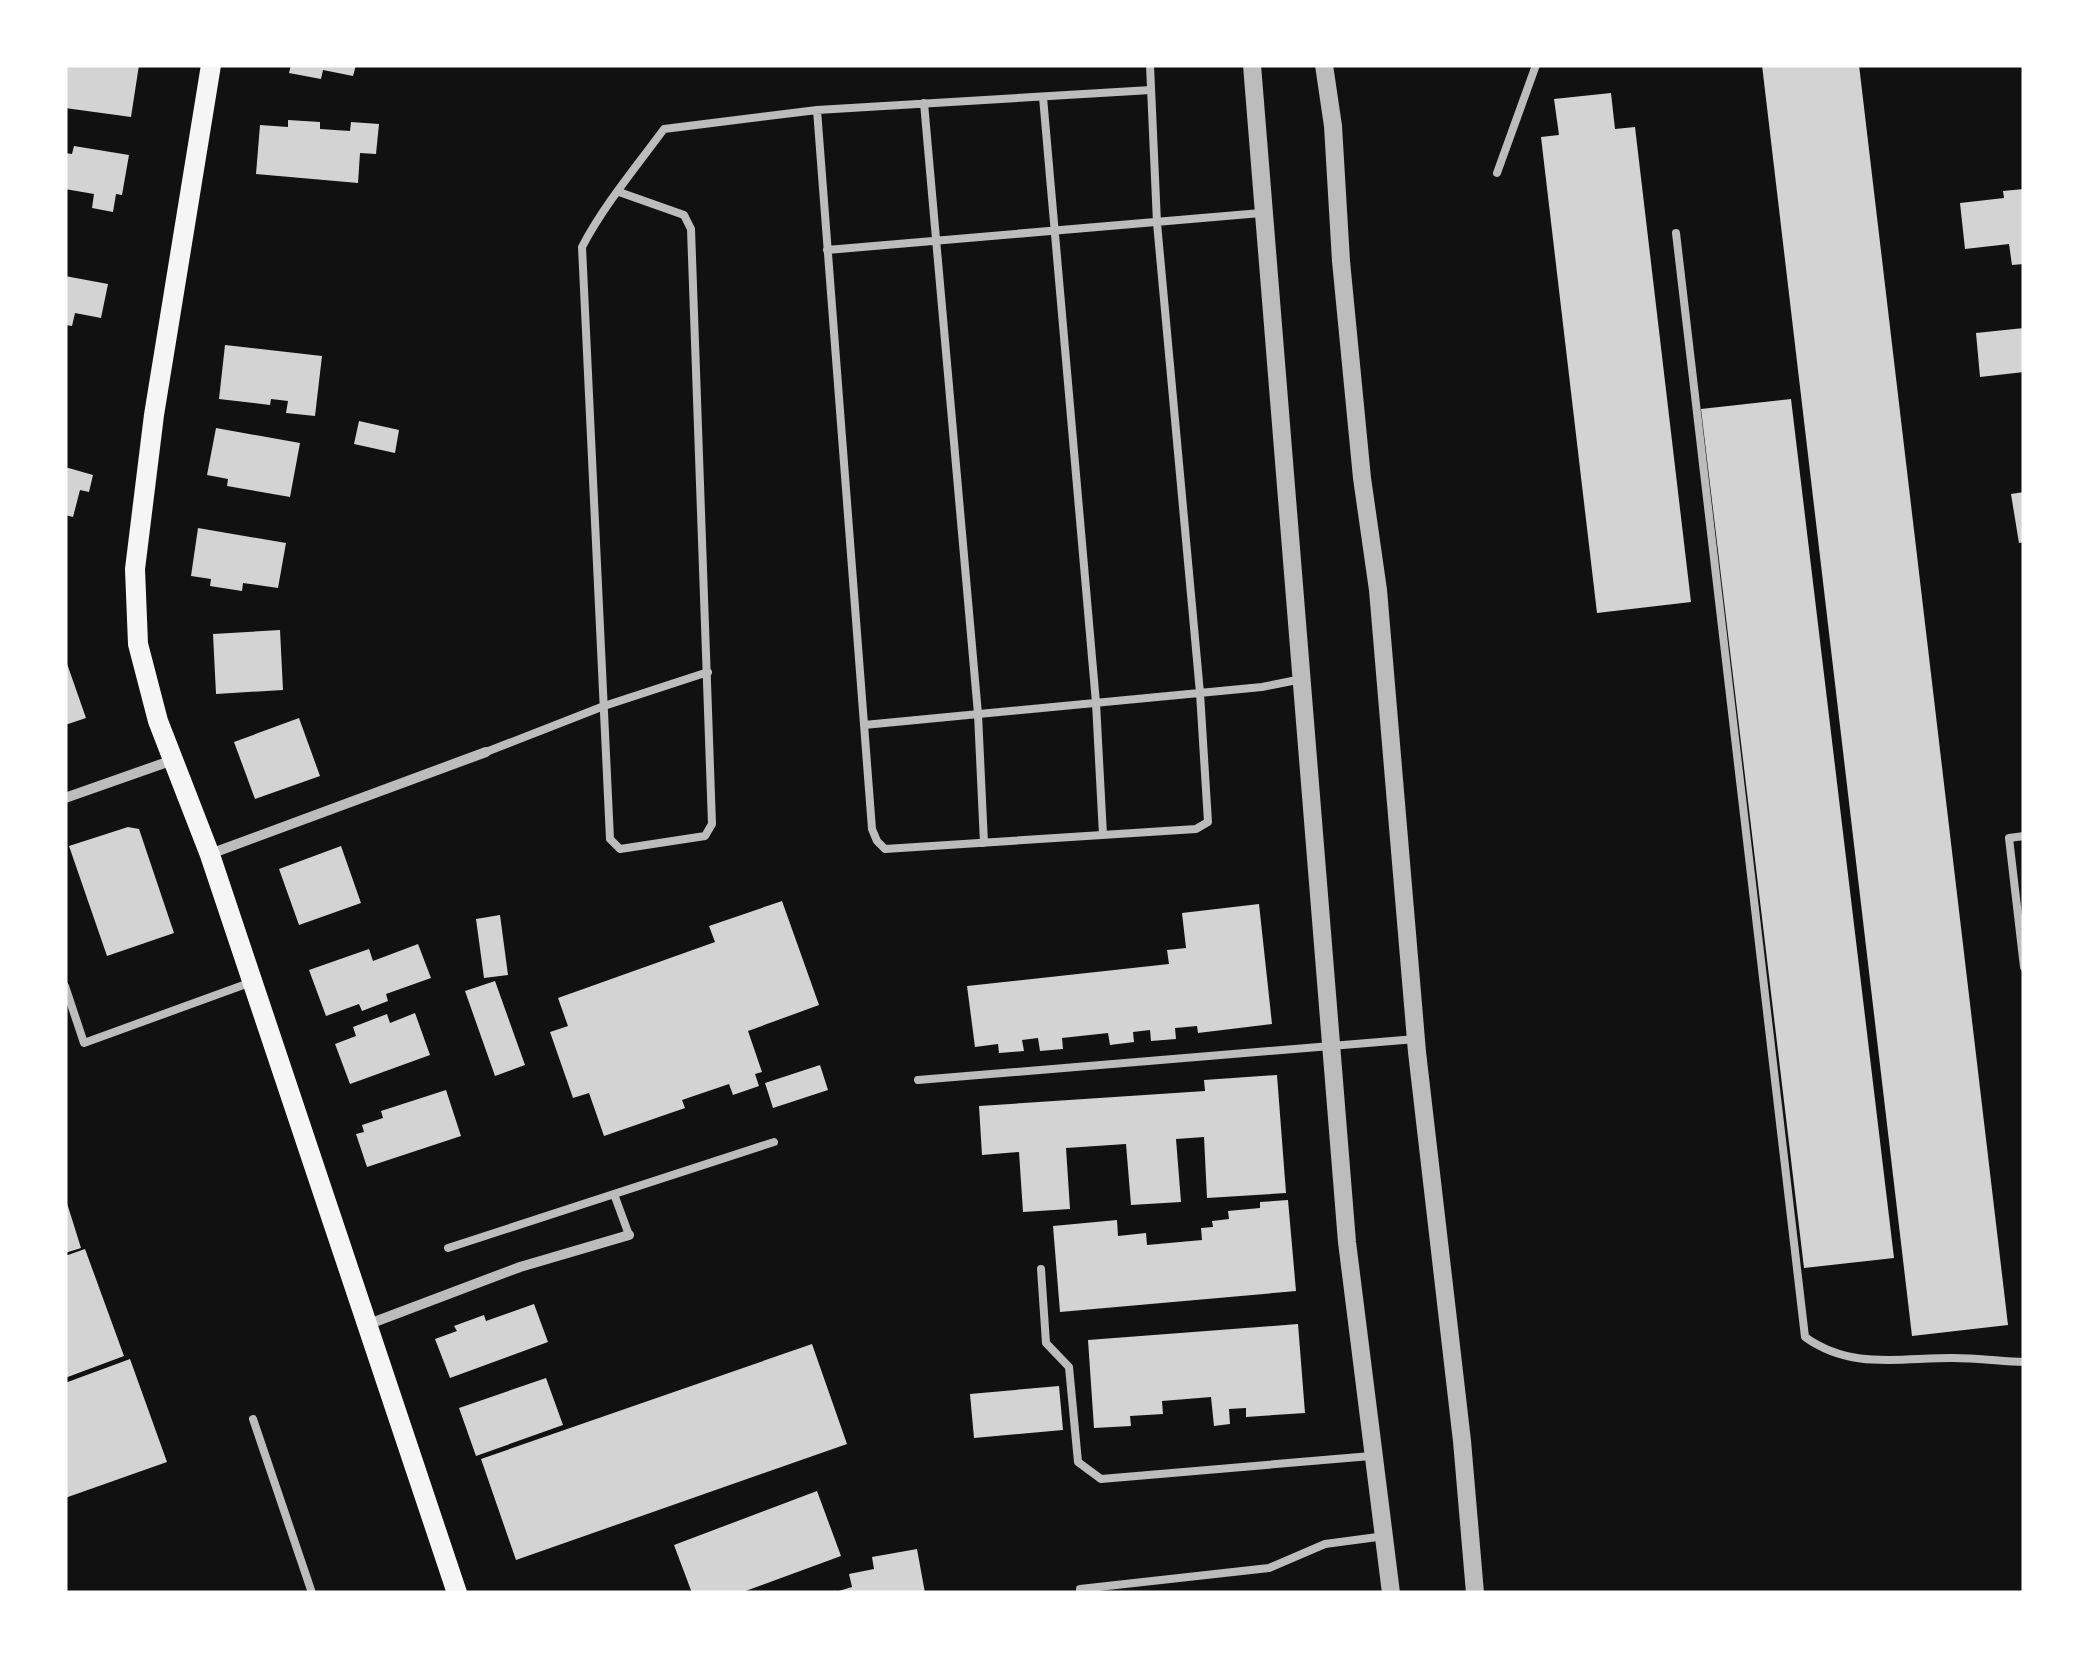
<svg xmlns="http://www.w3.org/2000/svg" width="2089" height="1658" font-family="'Public Sans',sans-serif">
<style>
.building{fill:#d3d3d3}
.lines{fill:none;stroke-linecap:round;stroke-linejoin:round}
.service{stroke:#bcbcbc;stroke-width:8}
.minor{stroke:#bcbcbc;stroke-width:10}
.tertiary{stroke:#bcbcbc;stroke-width:18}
.secondary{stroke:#f5f5f5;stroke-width:20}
</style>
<rect width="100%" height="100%" fill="#111"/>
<!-- building -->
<path class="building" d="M65,65H139L131,117L65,108Z
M291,65H356L353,76L323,70L321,79L289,73Z
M1762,65H1859L2008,1325L1912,1336Z
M1611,93L1615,129L1635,127L1691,602L1597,613L1541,137L1559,135L1554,99Z
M288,120L320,122V129L350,131L351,122L379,124L376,154L360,153L358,183L256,174L260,125L288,127Z
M74,146L129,155L122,195L116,194L113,212L92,208L94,194L65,189V153L72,154Z
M2024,189V264L2012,265L2009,244L1965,249L1960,203L2004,198L2003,191Z
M65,276L108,284L101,318L75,313L72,326L65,325Z
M2024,328V372L1980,377L1976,333Z
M225,345L322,356L315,416L286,413L288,401L271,399L270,405L219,399Z
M1791,399L1894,1258L1804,1268L1701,409Z
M359,421L399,430L395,453L354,444Z
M216,428L300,443L290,497L227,486L228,479L207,475Z
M65,467L93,475L89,492L80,490L73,517L65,515Z
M2024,492V542L2019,543L2011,494Z
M198,528L286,543L278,588L243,583L242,591L210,586L211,579L191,576Z
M280,630L283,690L216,694L213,634Z
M65,658L86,718L65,725Z
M299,718L320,776L255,799L234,742Z
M128,827L139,829L174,933L107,956L69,846Z
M341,846L361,903L299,925L279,869Z
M782,901L819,1005L748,1031L762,1072L755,1074L759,1086L733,1095L729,1084L682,1100L685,1108L604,1136L589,1093L573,1098L550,1032L568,1026L558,998L715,942L709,926Z
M1259,904L1272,1024L1198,1033L1197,1026L1175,1028L1176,1039L1151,1041L1150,1030L1133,1032L1134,1042L1110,1045L1108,1033L1062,1038L1063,1049L1040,1051L1038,1038L1022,1040L1024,1051L999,1053L998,1044L975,1047L967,986L1169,964L1167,950L1186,948L1182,913Z
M500,915L508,975L484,978L476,919Z
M418,944L431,978L386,994L388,1001L362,1011L359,1004L326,1016L309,970L369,949L373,961Z
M495,981L525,1065L495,1076L465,991Z
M415,1013L430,1055L350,1084L335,1044L356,1036L353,1027L387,1014L390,1023Z
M820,1065L828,1090L773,1108L765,1083Z
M1277,1075L1286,1193L1207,1198L1204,1137L1176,1139L1181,1202L1131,1205L1126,1144L1066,1148L1070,1209L1023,1212L1019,1152L982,1155L979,1106L1205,1091L1204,1080Z
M446,1090L461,1136L367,1167L356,1134L364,1132L362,1125L383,1118L381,1111Z
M66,1200L81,1248L65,1253V1201Z
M1288,1200L1296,1291L1060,1312L1053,1226L1117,1220L1118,1236L1146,1233L1147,1245L1202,1240L1201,1228L1213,1227L1212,1221L1229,1219L1228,1211L1260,1208V1202Z
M85,1249L124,1356L65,1378V1256Z
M534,1304L548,1342L450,1378L435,1339L457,1331L454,1326L484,1315L486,1321Z
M1298,1324L1305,1413L1246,1417V1408L1229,1409L1230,1424L1214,1426L1211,1397L1162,1401L1163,1414L1130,1416L1131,1426L1094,1428L1088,1340Z
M812,1344L847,1444L516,1560L481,1459Z
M130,1359L167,1462L65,1498V1383Z
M546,1378L563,1425L476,1456L459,1408Z
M1059,1386L1063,1430L974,1438L970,1394Z
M817,1491L841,1556L740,1593H692L674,1545Z
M917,1549L925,1593H832L852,1587L849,1574L874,1569L872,1557Z"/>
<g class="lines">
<!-- service -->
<path class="service" d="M1150,65L1157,223L1200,693L1208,822L1196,829L885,849L877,841L872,829L817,110L1151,90
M1043,97L1096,703L1103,835
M924,103L978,714L984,843
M1497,173L1536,65
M619,192L684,215L691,229L712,824L705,836L620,849L610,839L582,247C604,205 636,167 664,129L817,110
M1676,233L1805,1337C1851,1370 1899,1358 1952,1358C1976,1358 2000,1361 2024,1362
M827,250L1261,213
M864,725L1262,687L1302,679
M486,752L604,706L708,672
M2024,836L2009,838L2024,967
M65,986L84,1043L249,983
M918,1080L1416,1039
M614,1194L629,1235
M448,1248L774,1142
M1041,1269L1046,1343L1069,1367L1078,1462L1101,1479L1371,1456
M253,1419L312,1593
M1080,1589L1269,1568L1325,1544L1385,1536"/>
<!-- minor -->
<path class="minor" d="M65,798L173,760
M210,854L486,752
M369,1324L520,1267L629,1235"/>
<!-- tertiary -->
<path class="tertiary" d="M1252,65L1347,1242L1391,1593
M1324,65L1333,126L1341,261L1362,478L1378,590L1417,1052L1462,1441L1475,1593"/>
<!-- secondary -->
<path class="secondary" d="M211,65L154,415L135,569L138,644L158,721L210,855L457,1593"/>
</g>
<!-- border -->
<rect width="2089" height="1658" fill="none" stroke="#ffffff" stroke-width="135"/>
</svg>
